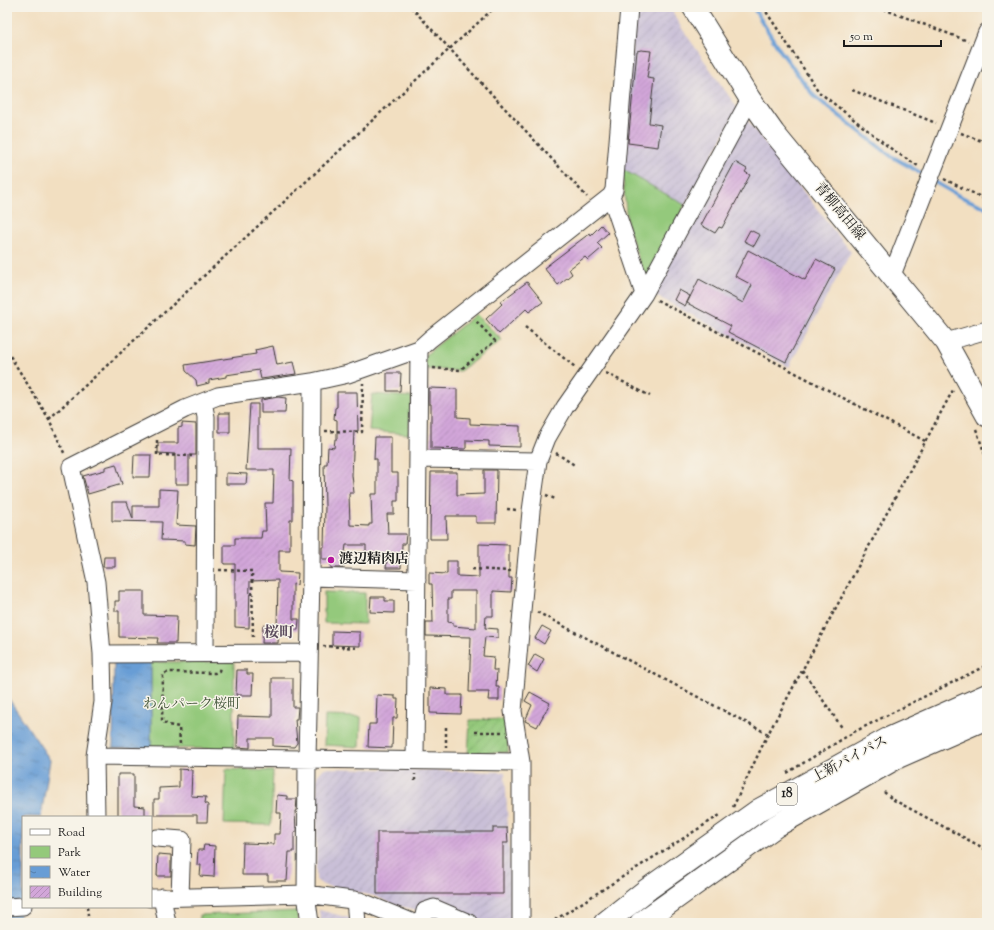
<svg xmlns="http://www.w3.org/2000/svg" width="994" height="930" font-family="'Sorts Mill Goudy','Noto Serif JP',serif">
<style>
.industrial{fill:url(#industrial-furrows)}
.green{fill:#94c97b;stroke:#58724c}
.garden{fill:url(#garden-furrows);stroke:#58724c}
.water{fill:url(#water-ripples);stroke:#425c78}
.lines{fill:none;stroke-linecap:round;stroke-linejoin:round}
.stream{stroke:#689dd5;stroke-width:4}
.building{fill:url(#building-hatch);fill-rule:evenodd}
.minor-casing{stroke:#3c3935;stroke-width:19}
.major-casing{stroke:#3c3935;stroke-width:23}
.highway-casing{stroke:#3c3935;stroke-width:24}
.path{stroke:#3c3935;stroke-width:2.5;stroke-dasharray:3 3;stroke-linecap:butt}
.minor{stroke:#fff;stroke-width:17}
.major{stroke:#fff;stroke-width:21}
.highway{stroke:#fff;stroke-width:22}
.poi-dot{fill:#b5179e;stroke:#f7f3e8;stroke-width:1.5}
.labels{text-anchor:middle;dominant-baseline:central;stroke-width:3;stroke-linejoin:round;paint-order:stroke}
.shield{fill:#f7f3e8;stroke:#5e5c59;stroke-width:1}
.shield-label{font-size:13px;font-weight:bold;fill:#1c1c1c}
.street-label{font-size:14px;fill:#1c1c1c;stroke:#f7f3e8}
.poi-label{font-size:14px;font-weight:bold;fill:#1c1c1c;stroke:#f7f3e8;text-anchor:start}
.park-label{font-size:14px;fill:#46593d;stroke:#f7f3e8}
.neighbourhood-label{font-size:15px;font-weight:bold;fill:#5c4c5e;stroke:#f7f3e8}
</style>
<defs>
<pattern id="industrial-furrows" width="10" height="10" patternUnits="userSpaceOnUse"><rect width="10" height="10" fill="#c9bfd7"/><path d="M-1 1l2-2M0 10L10 0M9 11l2-2" fill="none" stroke="#aca4b8"/></pattern>
<pattern id="garden-furrows" width="10" height="10" patternUnits="userSpaceOnUse"><rect width="10" height="10" fill="#94c97b"/><path d="M-1 1l2-2M0 10L10 0M9 11l2-2" fill="none" stroke="#7fac6a"/></pattern>
<pattern id="water-ripples" width="26" height="14" patternUnits="userSpaceOnUse"><rect width="26" height="14" fill="#689dd5"/><path d="M2 4q2-2 4 0t4 0M15 11q2-2 4 0t4 0" fill="none" stroke="#557fac"/></pattern>
<pattern id="building-hatch" width="6" height="6" patternUnits="userSpaceOnUse"><rect width="6" height="6" fill="#d2a6d9"/><path d="M-1 1l2-2M0 6l6-6M5 7l2-2" fill="none" stroke="#b48eba"/></pattern>
</defs>
<rect width="100%" height="100%" fill="#f7f3e8"/>
<filter id="ink" filterUnits="userSpaceOnUse"><feTurbulence type="fractalNoise" baseFrequency=".025" numOctaves="2"/><feDisplacementMap in="SourceGraphic" scale="8" xChannelSelector="R" yChannelSelector="G"/><feConvolveMatrix kernelMatrix="1 2 1 2 8 2 1 2 1" color-interpolation-filters="sRGB"/></filter>
<filter id="wash" filterUnits="userSpaceOnUse"><feTurbulence type="fractalNoise" baseFrequency=".012" numOctaves="4" result="noise"/><feDisplacementMap in="SourceGraphic" scale="16" xChannelSelector="R" yChannelSelector="G"/><feGaussianBlur stdDeviation="0.9" result="paint"/><feColorMatrix in="noise" values="0 0 0 0 0 0 0 0 0 0 0 0 0 0 0 0 0 1.4 0 .05"/><feComposite in="paint" operator="in"/></filter>
<g filter="url(#wash)">
<rect width="100%" height="100%" fill="#f2dfc1"/>
<!-- industrial -->
<path class="industrial" d="M635,7H670L681,27L738,109L685,205L622,169Z
M745,117L851,252L789,367L651,293Z
M324,768L505,772L513,923H481L431,900L417,910L395,905L374,896L323,885L316,880L317,776Z
M319,910L369,923H321Z"/>
<!-- green -->
<path class="green" d="M622,169L685,205L645,281L627,222Z
M476,314L502,340L460,371L426,369L424,356Z
M372,394L412,397L409,434L369,431Z
M324,592L365,593V624L324,623Z
M151,662H234V749L151,748Z
M325,716L361,717L360,747L324,745Z
M226,769L273,771L271,825L224,824Z
M297,911L298,923H199V915Z"/>
<!-- garden -->
<path class="garden" d="M508,719V752L468,754L470,720Z"/>
<!-- water -->
<path class="water" d="M114,662H151V748H113Z
M7,696L50,760L41,817H23V904L18,923H7Z"/>
<g class="lines">
<!-- stream -->
<path class="stream" d="M753,7L779,49L814,96L891,156L926,176
M933,181L959,196L987,208"/>
</g>
<g id="blocks">
<!-- building -->
<path class="building" d="M641,50L651,51L647,78L654,79L649,123L661,125L658,147L628,143L637,51Z
M735,162L747,169L745,172L750,175L722,228L719,227L715,233L701,225Z
M601,225L608,233L597,243L602,248L588,260L585,257L569,269L572,274L558,285L544,268L590,233L591,235Z
M750,230L760,235L754,246L744,241Z
M748,250L805,280L816,259L835,269L786,362L728,332L731,326L687,303L699,279L743,303L752,285L735,276Z
M527,282L543,302L529,312L526,309L499,334L486,319L502,304L500,302Z
M679,290L690,296L685,306L674,300Z
M273,346L277,365L293,362L296,374L261,379L259,370L226,375V377L209,380V383L197,386L196,380L186,371L185,365L256,354L255,350Z
M387,373H401L400,391H387Z
M429,388L457,389V417L470,418V424L520,426V447L489,446V441L466,440V449L431,448V404H429Z
M337,392H357L358,431H354L352,475L354,493H349L350,525L369,526V524H372L371,494H377V459H374L375,437H391V473H398V501H394V514H387L388,534H406L405,544H402L401,568H386L387,560H366V545H346L343,568H331V559H322V547H324L325,506L324,464H327L328,447L334,448L335,439H337V420L334,419L335,408L337,407Z
M278,397L286,398L285,413H261V400Z
M250,404H258V448H291L290,480L293,481V520H290V550H279V572L298,573L297,585L293,584V619H299L298,630H279L278,643H262L263,625L277,626L278,580L250,581L249,628L235,627V564H224V545H235V538H261L262,531H266L265,503H273L274,470H246Z
M219,413H230V432H219Z
M182,423L196,424V455H189V484H175V454L158,453V443H178V428L182,427Z
M134,455H151L150,477H133Z
M116,464L122,484L88,494L83,476L105,470V467Z
M484,470H497L496,523H476V516H446L447,539H430L431,472H457V495L484,494Z
M226,473L247,474L246,484H226Z
M159,489L178,490L176,525L196,526L195,545L185,544V541L161,540L162,522L112,521V502H127L133,519V506H159Z
M479,544L509,545V578H512L511,592L493,591V616H486L485,628L498,629V638L485,637L483,656L494,657L493,670H497L496,687H499V700H488L489,692H469L471,637L426,636V622H433L432,584H429V573L447,574V561H457V576L479,577ZM451,591H476V628L453,626V623L448,622V599H451Z
M104,557H115V567H103Z
M119,591H144V615L177,616L176,643H157L158,638L119,637V611H115V601H119Z
M371,597H385V601H394V613L370,612Z
M542,626L551,631L544,644L535,638Z
M332,631L360,632V646L332,645Z
M535,654L544,659L537,672L528,666Z
M237,670H247V674H253L252,695H236Z
M272,678H293V707H298L297,719H295L297,743L294,747L273,746V738H250V748L237,747L238,716L272,717Z
M430,688L447,689V695H462L461,714L430,713Z
M530,692L550,703L537,727L525,721L532,705L525,701Z
M377,695L395,696V699H398L397,718H393L392,748L368,747L369,724H376Z
M179,769L192,770L191,796L206,797L205,803L208,805L207,822H197V815H154V799H159V788L179,787Z
M118,774H134V806L145,807V817H118Z
M277,795L287,796V799H297L296,811H295L296,832H294V852H289L287,881H268V875H242L243,843L274,844V834H280L281,813H276Z
M493,828H507L508,843H503V894H377V832H493Z
M204,845L215,846L214,877L200,876L201,865H197L198,850H203Z
M158,854L171,855V876H157Z"/>
</g>
</g>
<g filter="url(#ink)">
<use href="#blocks" fill-opacity="0" stroke="#3c3935" stroke-width="1"/>
<g class="lines">
<defs>
<path id="minor" d="M611,196L644,294
M892,275L987,32
M946,342L987,330
M203,402L206,417L205,652
M419,459L538,461
M311,577L417,580
M102,654L309,653
M95,756L521,762
M415,760L419,349
M96,817L95,756L103,702L102,654L96,582L71,467L185,409L218,396L312,382L348,374L419,349L430,339L611,196L614,190L629,7
M157,838L182,840L180,896
M162,897L167,923
M151,898L306,894L360,901L414,923
M355,900L357,923
M7,907L23,906
M310,923L306,894L307,759L311,577L312,382
M422,923L425,911L434,908L469,923
M521,923V762L513,711L531,511L538,461L547,438L565,407L644,294L750,99"/>
<path id="major" d="M693,7L750,99L774,133L946,342L987,416"/>
<path id="highway" d="M605,923L648,889L759,810L888,739L987,695
M641,923L776,826L898,757L987,718"/>
</defs>
<!-- minor casing -->
<use href="#minor" class="minor-casing"/>
<!-- major casing -->
<use href="#major" class="major-casing"/>
<!-- highway casing -->
<use href="#highway" class="highway-casing"/>
<!-- path -->
<path class="path" d="M411,7L587,197
M763,7L819,92L894,151L920,167
M878,7L968,41
M852,90L936,123
M961,133L987,143
M944,179L987,200
M657,300L925,441
M525,327L575,367
M7,351L49,419L65,455
M433,368L460,370L495,341L476,321
M606,373L650,396
M49,419L495,7
M976,429L987,460
M325,431L362,432L363,383
M157,440V455L192,456
M556,453L576,466
M546,495L555,499
M507,509L517,510
M472,569L511,571
M219,570L252,571L253,640
M537,612L768,734
M323,646L359,648
M802,670L843,729
M475,732H502
M180,744L179,727L168,725L162,721L163,675L168,672L215,673L219,671L220,667
M446,748V725
M787,773L854,732L987,665
M415,781V774
M884,792L892,799L987,850
M733,807L768,734L953,390
M87,907L89,923
M550,923L720,815"/>
<!-- minor -->
<use href="#minor" class="minor"/>
<!-- major -->
<use href="#major" class="major"/>
<!-- highway -->
<use href="#highway" class="highway"/>
</g>
</g>
<!-- markers -->
<circle class="poi-dot" cx="331" cy="560" r="4"/>
<g class="labels">
<!-- shield labels -->
<rect class="shield" x="777" y="783" width="20" height="22" rx="3"/>
<g class="shield-label">
<text x="787" y="794">18</text>
</g>
<!-- street labels -->
<g class="street-label">
<text transform="translate(839 212) rotate(50)">青柳高田線</text>
<text transform="translate(850 760) rotate(-28)">上新バイパス</text>
</g>
<!-- poi labels -->
<g class="poi-label">
<text x="339" y="560">渡辺精肉店</text>
</g>
<!-- park labels -->
<g class="park-label">
<text x="192" y="705">わんパーク桜町</text>
</g>
<!-- neighbourhood labels -->
<g class="neighbourhood-label">
<text x="279" y="633">桜町</text>
</g>
</g>
<!-- margin -->
<rect width="994" height="930" fill="none" stroke="#f7f3e8" stroke-width="24"/>
<!-- legend -->
<rect x="22" y="816" width="130" height="92" fill="#f7f3e8" stroke="#9f9d96"/>
<rect x="30" y="829" width="20" height="6" fill="#ffffff" stroke="#9f9d96"/>
<text x="58" y="836" font-size="12" fill="#1c1c1c">Road</text>
<rect x="30" y="846" width="20" height="12" fill="#94c97b" stroke="#9f9d96"/>
<text x="58" y="856" font-size="12" fill="#1c1c1c">Park</text>
<rect x="30" y="866" width="20" height="12" fill="url(#water-ripples)" stroke="#9f9d96"/>
<text x="58" y="876" font-size="12" fill="#1c1c1c">Water</text>
<rect x="30" y="886" width="20" height="12" fill="url(#building-hatch)" stroke="#9f9d96"/>
<text x="58" y="896" font-size="12" fill="#1c1c1c">Building</text>
<!-- scale -->
<path d="M844 40v6h97v-6" fill="none" stroke="#1c1c1c" stroke-width="2"/>
<text x="850" y="40" font-size="12" fill="#1c1c1c" stroke="#f7f3e8" stroke-width="3" paint-order="stroke">50 m</text>
</svg>
